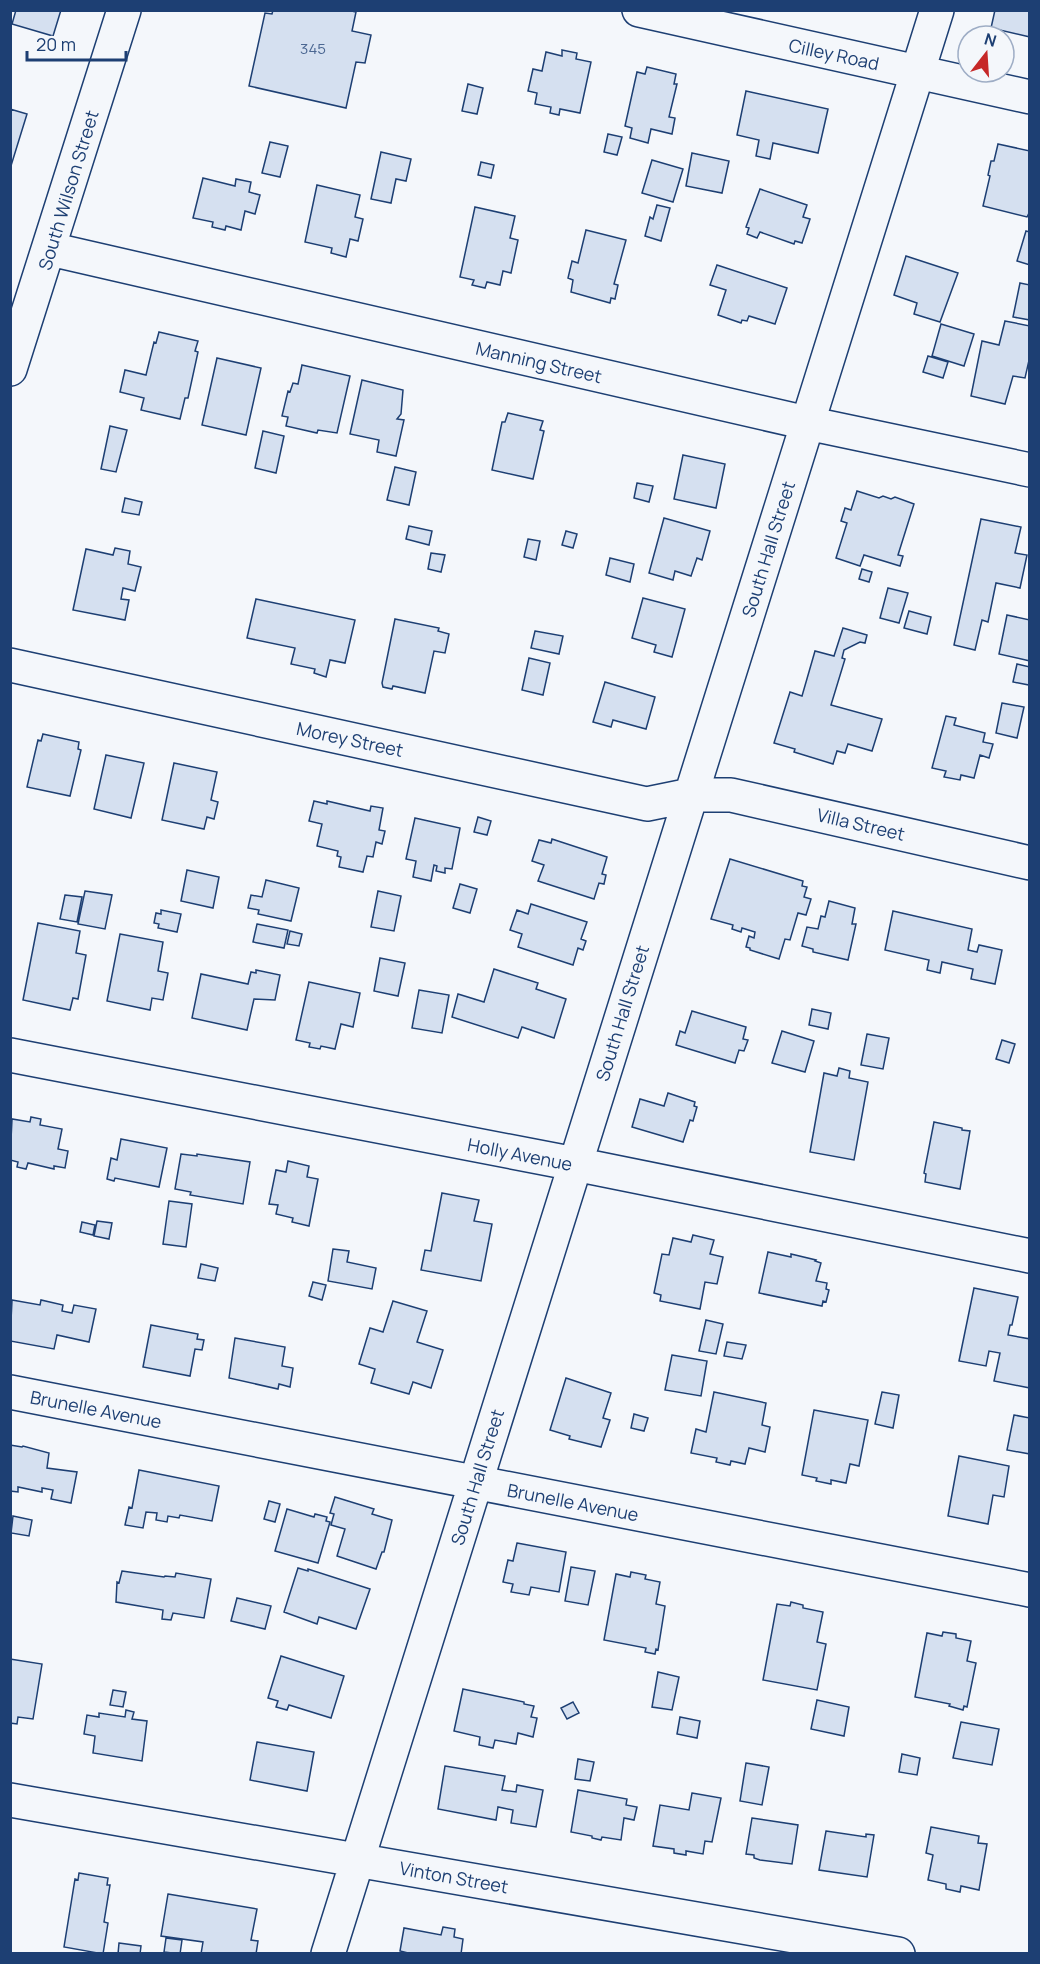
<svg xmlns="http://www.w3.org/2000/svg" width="1040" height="1964" font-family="Manrope,sans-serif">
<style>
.building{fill:#d5e0f0;stroke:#1d3f73;stroke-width:1.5}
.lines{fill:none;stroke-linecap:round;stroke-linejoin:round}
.minor-casing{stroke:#1d3f73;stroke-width:36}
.minor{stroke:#f4f7fb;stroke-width:33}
.labels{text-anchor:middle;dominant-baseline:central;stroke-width:4.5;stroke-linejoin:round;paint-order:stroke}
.number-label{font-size:15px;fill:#4b6792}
.street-label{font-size:18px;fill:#1d3f73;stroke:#f4f7fb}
</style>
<rect width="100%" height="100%" fill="#f4f7fb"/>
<!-- building -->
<path class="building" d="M16,10H61L53,36L12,24Z
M273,10H347L356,12L352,31L371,35L365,63L356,62L346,108L249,86L265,13L272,14Z
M995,10H1030V37L991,28Z
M562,50L577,53L576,59L591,62L580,113L560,109L559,115L550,113L551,107L535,104L537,93L528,91L533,69L542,71L546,52L562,56Z
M647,67L676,74L674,84H677L669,117L675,118L672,134L651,129L648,143L630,138L632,128L625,126L637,72L645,74Z
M468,84L483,88L477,114L462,111Z
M746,91L828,109L818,153L773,143L770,159L756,156L759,140L737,135Z
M10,109L27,114L10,169Z
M608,134L622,137L617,155L604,152Z
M270,142L288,146L280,177L262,173Z
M998,144L1030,151V211L1027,217L983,206L990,176L988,175L991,161H994Z
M381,152L411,159L406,181L396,179L391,203L371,199Z
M692,153L729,161L722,193L686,186Z
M652,160L683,169L673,202L642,193Z
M481,162L494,165L491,178L478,175Z
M203,178L235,186L236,179L251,182L249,192L260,195L255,214L245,211L241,230L226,226L225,230L212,227L213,222L193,218Z
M317,185L360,195L355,217L363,219L358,241L350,239L346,257L331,253L332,248L305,242Z
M760,189L807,205L803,217L810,219L802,243L795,241L794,244L760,232L757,238L747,234L749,228L746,227Z
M657,205L670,208L661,241L645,236L650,217L653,219Z
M475,207L515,216L510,238L518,240L511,273L503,271L500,285L487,282L485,288L472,285L474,280L460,277Z
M586,230L626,240L614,284L618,285L615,299L611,298L610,303L571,292L573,280L568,278L572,261L578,263Z
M1026,231L1030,232V265L1017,261Z
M906,256L958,273L940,322L914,314L917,303L894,295Z
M717,265L787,288L775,324L749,316L747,321L742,320L741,323L718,315L726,290L710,285Z
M1020,283L1030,285V320L1013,317Z
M1005,321L1030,326V356L1025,378L1013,376L1005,404L971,396L982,341L999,345Z
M941,324L974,334L964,366L932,356Z
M159,332L198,341L195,351L198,352L188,398H185L180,419L141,410L144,398L120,392L125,370L146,375L154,342L156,343Z
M928,356L948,362L943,378L923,372Z
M217,358L261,368L246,435L202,425Z
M302,365L350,376L337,433L318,430L317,433L286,426L288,417L282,416L288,391L290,392L293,383L298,384Z
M362,380L403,390L401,414L397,419L404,420L396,456L377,452L379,440L350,434Z
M508,413L543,421L540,430L544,431L533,479L492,470L502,422H505Z
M110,426L127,430L116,472L101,469Z
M263,431L284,436L276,473L255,468Z
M683,455L725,464L716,508L674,499Z
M395,467L416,472L409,505L387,500Z
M637,483L653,486L649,502L634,498Z
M857,491L879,498L883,496L891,499L895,497L914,504L898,555L903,556L900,566L864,555L860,566L836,558L847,523L841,521L845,508L851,510Z
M125,498L142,502L139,515L122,512Z
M664,518L710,531L702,560L697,558L691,576L675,571L673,580L649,573Z
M981,519L1021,527L1015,553L1027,555L1020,588L996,583L988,622L982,620L975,650L954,645Z
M409,526L432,531L429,545L406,539Z
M566,531L577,534L573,548L562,545Z
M528,539L540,541L536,560L524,557Z
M115,548L130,551L128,564L141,567L135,591L123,588L121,599L129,600L125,620L73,610L86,549L113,555Z
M431,553L445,555L441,572L428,569Z
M610,558L634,564L630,582L606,575Z
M862,569L872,572L869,582L859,579Z
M888,588L908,593L899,623L880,618Z
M643,598L685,609L672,657L654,652L656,645L632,638Z
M256,599L355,620L345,663L330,660L326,677L314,673L315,669L291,664L295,648L247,638Z
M909,611L931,617L927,634L904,628Z
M1007,615L1030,620V661L999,654Z
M395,619L439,628L438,631L449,634L445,653L434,651L425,693L393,686L392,689L383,687L382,683Z
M843,628L867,635L865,643L860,642L844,650L842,658L845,659L831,705L882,719L872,751L848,744L845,753L837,751L833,764L794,752L795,749L774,743L790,692L802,696L815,651L834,656Z
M535,631L563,636L559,654L531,648Z
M529,658L550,663L543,695L522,690Z
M1017,664L1030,667L1029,685L1013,682Z
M605,682L655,697L646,729L613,720L611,727L593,722Z
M1002,703L1024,707L1017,738L996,733Z
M946,716L956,718L954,725L985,733L983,742L993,744L989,758L980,755L974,778L961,775L960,780L944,777L946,771L932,768Z
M43,734L79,742L78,749L81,750L70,796L27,787L38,740L41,741Z
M106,755L144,763L131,818L94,809Z
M174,763L217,772L211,800L218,802L214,819L207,817L204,829L162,820Z
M314,801L327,804V801L370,811L371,806L383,808L379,830L385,831L382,844L376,842L373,857L367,856L363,872L339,867L341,857L337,856L338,851L317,846L322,824L309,821Z
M478,817L491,821L487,835L474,832Z
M415,818L460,828L452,869L445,868V873L436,871L437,866L434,865L431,881L413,877L416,861L406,859Z
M552,839L607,857L602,874L606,875L604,884L599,883L594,899L538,881L544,865L532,861L539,840L551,843Z
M730,859L803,881L802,886L807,887L804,897L811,899L806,915L798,913L790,940L785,939L779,959L750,950V948L746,947L749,936L754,938L755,932L742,928L741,932L732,929L733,925L711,919Z
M187,870L219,877L213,908L181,901Z
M266,880L299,888L291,921L258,914L259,910L248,908L251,895L262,897Z
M460,884L477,889L470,913L453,908Z
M85,891L112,895L105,929L78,924Z
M378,891L401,896L394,931L371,927Z
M65,895L82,897L77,922L60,919Z
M829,901L855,908L852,924H856L848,960L813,952V949L802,946L807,927L818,929L821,916L825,917Z
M531,904L587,922L581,939L586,941L583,950L578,948L573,965L518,947L522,934L510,930L517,910L528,914Z
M161,910L181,914L177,932L158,928L159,924L154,923L156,913L161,914Z
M893,911L972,929L968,950L977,952L979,945L1002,950L995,984L971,979L973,969L942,962L940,973L927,970L929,960L885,950Z
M38,923L80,931L76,953L86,955L78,999L73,998L70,1010L23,1000Z
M257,924L288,930L284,948L253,942Z
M290,931L302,934L299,946L287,944Z
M120,934L163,942L158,971L168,973L163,1000L152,998L150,1010L107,1001Z
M380,958L405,963L398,996L374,991Z
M494,969L538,983L536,989L566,999L554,1038L522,1027L518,1038L452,1017L458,994L484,1002Z
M256,970L280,975L275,1000L254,999L247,1030L192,1018L201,974L248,984L251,972L256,973Z
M309,982L360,993L353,1027L341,1024L335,1049L321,1046L320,1049L309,1047L310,1043L296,1040Z
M419,990L449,995L442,1033L412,1028Z
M812,1009L831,1013L828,1029L809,1025Z
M692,1011L746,1027L743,1039L748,1040L744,1051L739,1050L735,1063L676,1045L680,1031L685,1033Z
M782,1031L814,1041L805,1072L772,1063Z
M867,1034L889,1038L883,1069L861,1065Z
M1002,1040L1015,1044L1009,1063L996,1059Z
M839,1068L850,1071L849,1078L868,1082L854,1160L810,1152L824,1073L837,1076Z
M668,1093L695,1102L694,1106L697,1107L693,1121L690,1120L683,1142L632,1127L640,1099L664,1106Z
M31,1117L41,1119L40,1125L62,1129L58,1149L68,1151L65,1168L54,1166V1169L28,1163L26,1169L17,1167L18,1162L10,1160L12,1119L30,1122Z
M934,1122L962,1128V1130L970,1131L960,1189L925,1182L926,1174L924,1173Z
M121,1139L167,1148L159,1187L115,1178L114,1181L107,1179L111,1158L117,1160Z
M181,1154L197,1156V1154L250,1162L243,1204L190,1195L191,1192L175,1189Z
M288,1161L309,1166L307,1177L318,1179L309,1226L292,1222L293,1218L276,1214L278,1205L269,1204L276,1170L286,1172Z
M442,1193L479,1200L474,1221L492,1224L481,1281L421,1270L425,1250L431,1251Z
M169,1201L192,1204L186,1247L163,1244Z
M97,1221L112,1223L109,1239L94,1236Z
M82,1222L95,1225L93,1235L80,1232Z
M693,1235L714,1240L710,1254L723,1257L717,1284L705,1282L700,1309L660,1301L661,1295L654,1293L662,1254L669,1255L673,1238L691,1242Z
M333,1249L349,1251L347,1262L376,1268L372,1289L328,1281Z
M768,1252L791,1257V1254L816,1260L815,1261L821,1263L816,1281L827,1283L826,1289L829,1290L826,1302L823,1301L822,1306L759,1293Z
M201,1264L218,1268L215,1281L198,1278Z
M313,1282L326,1285L322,1300L309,1296Z
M974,1288L1018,1297L1012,1325H1010L1008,1335L1030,1339V1388L994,1381L1000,1353L989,1351L986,1366L959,1361Z
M12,1300L40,1305L41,1300L63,1305L62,1311L72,1313L74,1305L96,1309L89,1342L57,1335L54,1349L10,1341Z
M393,1301L427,1311L417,1342L443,1350L431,1388L413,1382L409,1394L371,1383L375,1369L359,1364L370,1328L383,1332Z
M706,1320L723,1324L716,1354L699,1351Z
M151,1325L198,1334L197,1339L204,1340L202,1350L195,1349L190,1376L143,1367Z
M235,1338L285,1347L282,1366L293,1368L290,1387L279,1384L278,1389L229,1378Z
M727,1342L746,1345L742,1359L724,1356Z
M672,1355L707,1361L701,1396L665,1390Z
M566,1378L611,1393L603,1418L610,1420L601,1447L569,1439L570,1436L550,1430Z
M714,1392L766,1403L762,1425L770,1427L765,1452L749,1448L745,1464L731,1461L730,1465L716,1462L717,1458L691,1453L696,1429L706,1432Z
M882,1392L899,1395L893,1428L875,1424Z
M814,1410L868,1420L859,1466L850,1464L846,1483L831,1480V1484L816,1481L817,1478L802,1475Z
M634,1414L648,1418L644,1431L631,1428Z
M1014,1415L1030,1418V1454L1007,1450Z
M10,1445L22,1447L23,1446L49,1453L47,1468L77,1472L71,1503L51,1499L53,1490L42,1488V1492L18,1487V1492L10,1491Z
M959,1456L1009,1466L1004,1497L993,1495L988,1524L948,1516Z
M139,1470L219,1486L212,1521L180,1515L179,1518L168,1516L167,1522L156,1520L157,1513L146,1512L143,1528L125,1525L129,1507L132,1508Z
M335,1497L374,1509L372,1514L392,1520L384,1552H382L376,1569L337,1556L345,1529L331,1525L334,1514L330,1513Z
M269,1501L280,1504L275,1522L264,1519Z
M287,1509L314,1517L315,1514L327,1517L326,1521L330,1522L318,1563L275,1551Z
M13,1516L32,1520L29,1536L11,1533Z
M517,1543L566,1552L559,1592L531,1587L529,1595L511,1592L513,1584L503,1582L508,1560L513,1561Z
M571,1567L595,1571L588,1605L565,1601Z
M298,1568L308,1571V1569L370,1589L356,1629L319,1617L317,1624L284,1612Z
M122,1571L164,1577L165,1576L175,1577L176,1573L211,1579L204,1618L173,1613L171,1620L162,1619L163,1610L116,1602L117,1582L119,1583Z
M631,1572L646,1575L645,1579L660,1582L656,1604L665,1606L658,1650L656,1649L655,1654L645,1652L646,1648L604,1640L616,1574L630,1577Z
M237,1598L271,1606L265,1629L231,1621Z
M791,1602L803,1605V1608L823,1612L817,1642L826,1644L817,1690L763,1680L777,1604L790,1606Z
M943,1632L956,1634V1638L971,1641L967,1661L976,1663L967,1707L964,1706L963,1710L949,1706L950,1704L915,1697L927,1633L942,1636Z
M281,1656L344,1676L331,1718L289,1705L287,1710L276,1707L278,1701L268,1698Z
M10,1659L42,1664L33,1719L18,1717L17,1724L10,1723Z
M658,1672L679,1677L672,1710L652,1707Z
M463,1689L524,1702V1704L534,1706L531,1717L537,1718L533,1737L518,1733L516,1744L495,1740L493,1748L479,1745L480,1737L454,1731Z
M113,1690L126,1692L123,1707L110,1705Z
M817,1700L849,1707L844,1736L811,1729Z
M573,1702L579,1713L567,1719L561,1708Z
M126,1710L134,1712L132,1719L147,1721L142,1761L93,1753L95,1736L84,1734L87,1715L99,1717V1713L125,1717Z
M680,1717L700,1721L697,1738L677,1734Z
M961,1722L999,1729L992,1765L953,1758Z
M257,1742L314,1752L307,1791L250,1780Z
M902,1754L920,1758L917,1775L899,1772Z
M578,1759L594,1762L590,1781L575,1779Z
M746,1763L769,1767L762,1805L740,1801Z
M445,1766L505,1776L502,1790L516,1792L517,1785L543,1790L536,1827L511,1823L513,1810L498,1807L496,1820L438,1809Z
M578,1790L627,1799L626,1805L637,1807L634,1820L624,1818L621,1840L602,1837L601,1840L592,1838V1836L571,1832Z
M692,1793L721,1798L712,1842L705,1841L703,1854L686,1851V1855L674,1853V1849L653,1846L660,1805L689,1810Z
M752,1818L798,1825L792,1864L760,1860L754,1858V1855L746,1854Z
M931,1827L979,1836L978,1843L987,1844L979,1890L961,1886L960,1892L946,1889V1884L928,1880L933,1855L926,1853Z
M826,1831L866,1837V1834L874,1835L867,1877L819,1870Z
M79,1873L108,1878L107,1885H110L104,1922L108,1923L103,1954L64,1947L75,1879L78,1880Z
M168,1894L257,1909L251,1940L258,1941L256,1954H201L203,1942L161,1936Z
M443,1927L455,1929L454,1937L463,1939L461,1954H412L400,1951L404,1928L441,1935Z
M166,1938L182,1940L180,1954L164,1952Z
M119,1943L141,1946L140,1954H118Z"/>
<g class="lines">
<defs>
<path id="minor" d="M639,10L1030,97
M50,249L807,423L1030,470
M10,369L124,10
M10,665L647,804L691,795H731L1030,863
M10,1055L575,1164L1030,1256
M10,1392L1030,1590
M10,1800L898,1954
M328,1954L937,10"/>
</defs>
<!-- minor casing -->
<use href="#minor" class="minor-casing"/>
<!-- minor -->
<use href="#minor" class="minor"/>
</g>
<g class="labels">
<!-- number labels -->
<g class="number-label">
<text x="313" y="48">345</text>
</g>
<!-- street labels -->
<g class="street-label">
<text transform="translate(834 54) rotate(12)">Cilley Road</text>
<text transform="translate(68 190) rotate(-73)">South Wilson Street</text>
<text transform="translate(539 362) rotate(13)">Manning Street</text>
<text transform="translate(768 549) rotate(-73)">South Hall Street</text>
<text transform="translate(350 739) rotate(12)">Morey Street</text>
<text transform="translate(861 824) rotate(13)">Villa Street</text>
<text transform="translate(622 1013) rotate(-73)">South Hall Street</text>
<text transform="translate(520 1154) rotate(11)">Holly Avenue</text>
<text transform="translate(96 1409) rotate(11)">Brunelle Avenue</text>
<text transform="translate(477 1477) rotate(-73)">South Hall Street</text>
<text transform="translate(573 1502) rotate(11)">Brunelle Avenue</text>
<text transform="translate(454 1877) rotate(10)">Vinton Street</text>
</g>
</g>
<!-- border -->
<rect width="1040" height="1964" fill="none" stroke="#1d3f73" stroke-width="24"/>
<!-- north arrow -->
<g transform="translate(986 54) rotate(17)"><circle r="28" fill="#f4f7fb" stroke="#9eadc5" stroke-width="1.5"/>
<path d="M0-4.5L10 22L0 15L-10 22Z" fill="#c62828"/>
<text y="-9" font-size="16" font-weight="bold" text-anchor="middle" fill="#1d3f73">N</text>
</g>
<!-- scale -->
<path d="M27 51v9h99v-9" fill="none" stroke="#1d3f73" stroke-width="3"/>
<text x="36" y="51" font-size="18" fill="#1d3f73" stroke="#f4f7fb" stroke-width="4.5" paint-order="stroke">20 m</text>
</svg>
